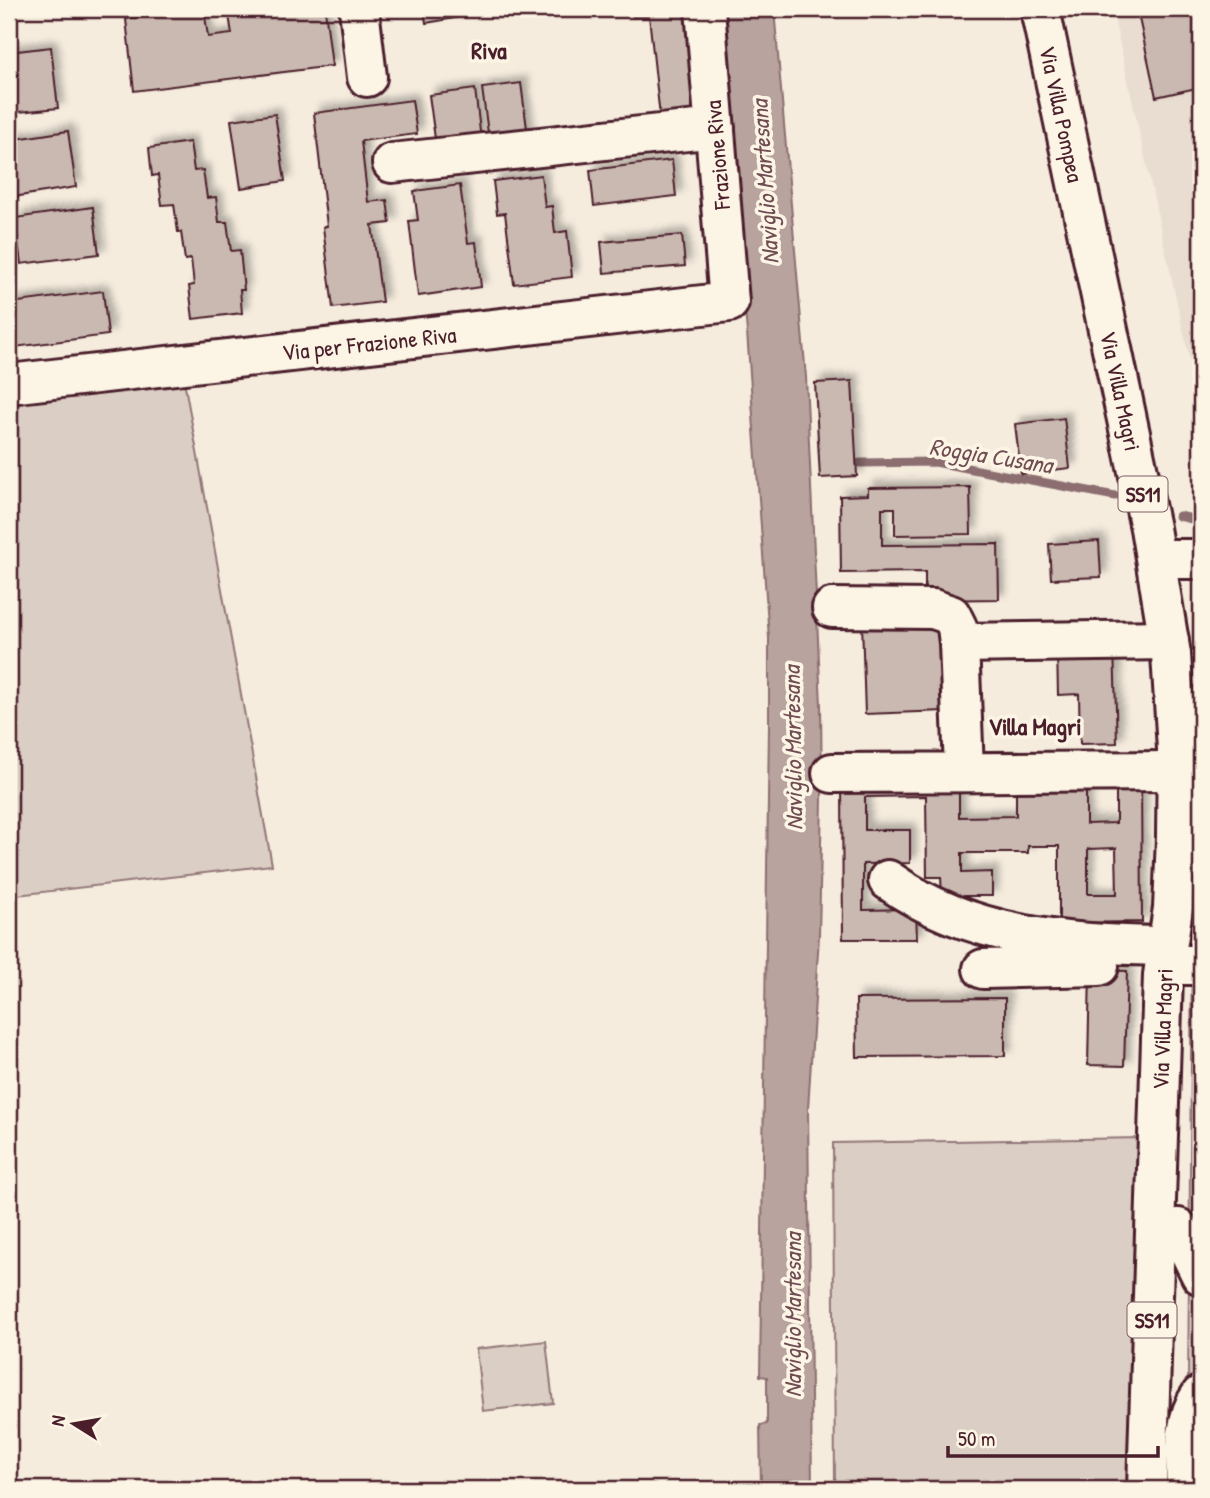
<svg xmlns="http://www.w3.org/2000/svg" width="1210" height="1498" font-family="'Patrick Hand',sans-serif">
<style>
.built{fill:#e8ddd0}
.green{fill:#dbcec4;stroke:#927678;stroke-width:2}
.water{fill:#b8a39e;stroke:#8c6e70;stroke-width:2}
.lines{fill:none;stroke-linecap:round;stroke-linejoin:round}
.stream{stroke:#8c6e70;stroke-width:9}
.building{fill:#cab9b1;stroke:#4a1f2b;stroke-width:2;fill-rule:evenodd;filter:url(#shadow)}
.minor-casing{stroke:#4a1f2b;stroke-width:44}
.major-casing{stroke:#4a1f2b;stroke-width:44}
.minor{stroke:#fcf5e5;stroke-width:38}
.major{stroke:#fcf5e5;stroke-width:38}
.labels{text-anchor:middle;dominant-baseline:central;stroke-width:7;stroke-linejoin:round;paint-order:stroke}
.shield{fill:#fcf5e5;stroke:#7f5f63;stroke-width:2}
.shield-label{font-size:21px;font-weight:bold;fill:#4a1f2b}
.street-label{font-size:23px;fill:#4a1f2b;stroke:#fcf5e5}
.neighbourhood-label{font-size:24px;font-weight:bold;fill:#4a1f2b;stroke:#fcf5e5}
.water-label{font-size:24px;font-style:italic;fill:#704d53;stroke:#fcf5e5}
</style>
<defs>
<filter id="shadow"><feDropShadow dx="6" dy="-6" stdDeviation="3.5" flood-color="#0004"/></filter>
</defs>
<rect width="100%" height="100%" fill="#f5ecde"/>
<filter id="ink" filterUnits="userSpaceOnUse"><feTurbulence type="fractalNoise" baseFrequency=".0143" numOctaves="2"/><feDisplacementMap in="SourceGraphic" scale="14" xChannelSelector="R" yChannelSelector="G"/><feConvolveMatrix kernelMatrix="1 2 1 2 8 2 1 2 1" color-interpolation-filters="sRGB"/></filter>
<g filter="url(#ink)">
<!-- built -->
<path class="built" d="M1112,9H1201V411Z"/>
<!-- green -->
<path class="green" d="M183,375L272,865L9,896V397Z
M1192,955H1201V1489H1187Z
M1141,1138L1134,1489H835L833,1143Z
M546,1341L553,1403L483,1411L476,1349Z"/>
<!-- water -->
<path class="water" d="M716,9H774L806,377L821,705L822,799L819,936L808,1109L812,1489H761L760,1425L767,1424V1377L760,1376L769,725V638L747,332Z"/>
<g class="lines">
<!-- stream -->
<path class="stream" d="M860,463L935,462L1115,496
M1179,516L1201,521"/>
</g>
<!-- building -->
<path class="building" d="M204,9L208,37L232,34L228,9H325L332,66L134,91L126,19Z
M424,9H460L461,17L426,23Z
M510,9H551L511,16Z
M632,9H689L699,113L660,117L649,16L633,17Z
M1137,9H1201V87L1156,97Z
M51,47L58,108L9,113V52Z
M521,83L528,136L489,141L482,88Z
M475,89L481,140L436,146L429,95Z
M412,100L417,134L361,141L368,202L387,200L390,223L372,225L382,302L333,308L323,227L327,226L314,113Z
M275,114L285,181L241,188L231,120Z
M68,131L76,187L13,197L9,168V140Z
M190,142L194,171L203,170L207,198L216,197L219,222H227L231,251L240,250L244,290H240L242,313L193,319L189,286L194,285L191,259L185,260L181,232H178L174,204L162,205L158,175L152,176L149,148Z
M672,160L676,196L594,206L590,170Z
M541,175L545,207L552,206L555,233L567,231L572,277L514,284L505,213L497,214L493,181Z
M460,185L468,243L476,242L481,287L418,296L409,221L418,220L414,191Z
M93,207L99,254L21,264L15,218Z
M682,235L685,266L604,273L601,242Z
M103,291L108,335L15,347L10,303Z
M852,381L857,476L820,478L815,383Z
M1064,418L1070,468L1021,474L1015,424Z
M970,487L971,534L895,535V508H882V545L998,544L999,599L925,600V572L841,573L840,496L868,495V488Z
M1099,541L1101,577L1051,579L1049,544Z
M942,620L945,711L865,714L862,622Z
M1114,646L1117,743L1080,744L1079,694L1058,695L1057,647Z
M1199,756H1201V935H1198Z
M1141,776L1142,922L1059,923V846H1028V853H962V873L992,872V896H942L941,877H927L926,796L865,797V830H910V863L863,864V910L916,909L917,939H843L842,783L959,782V817L1016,816V788ZM1086,792H1116V823L1086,824ZM1116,848L1117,894H1088V849Z
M1090,970L1127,971L1124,1066L1088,1065Z
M1005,998V1056L857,1057L856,999Z"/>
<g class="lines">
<defs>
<path id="minor" d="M359,9L367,77
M392,163L715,128
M9,384L729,302L705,9
M1156,559H1201
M832,608L933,609L951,615L957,627L959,643L964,771
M959,643L1169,640
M832,773L1177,771
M888,880C969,938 1070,945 1167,946
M1183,965H1201
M983,969L1099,966
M1178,1228L1201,1275
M1186,1489C1186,1458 1182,1421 1201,1395"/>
<path id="major" d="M1040,9L1150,528L1171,654L1177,749L1176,837L1173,908L1163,975L1147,1489"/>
</defs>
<!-- minor casing -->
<use href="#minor" class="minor-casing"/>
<!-- major casing -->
<use href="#major" class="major-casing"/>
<!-- minor -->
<use href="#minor" class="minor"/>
<!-- major -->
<use href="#major" class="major"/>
</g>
</g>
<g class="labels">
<!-- shield labels -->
<g class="shield">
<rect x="1118.5" y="476.5" width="49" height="35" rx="5"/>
<rect x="1127.5" y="1302.5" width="49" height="35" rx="5"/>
</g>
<g class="shield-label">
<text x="1143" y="494">SS11</text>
<text x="1152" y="1320">SS11</text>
</g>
<!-- street labels -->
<g class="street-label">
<text transform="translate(1062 114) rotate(78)">Via Villa Pompea</text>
<text transform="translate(717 155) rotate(-95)">Frazione Riva</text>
<text transform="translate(369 343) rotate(-6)">Via per Frazione Riva</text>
<text transform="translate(1121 391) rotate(78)">Via Villa Magri</text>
<text transform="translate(1162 1029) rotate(-88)">Via Villa Magri</text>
</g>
<!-- neighbourhood labels -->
<g class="neighbourhood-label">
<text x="489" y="50">Riva</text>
<text x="1035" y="726">Villa Magri</text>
</g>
<!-- water labels -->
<g class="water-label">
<text transform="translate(764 182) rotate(-94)">Naviglio Martesana</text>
<text transform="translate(991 455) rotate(9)">Roggia Cusana</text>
<text transform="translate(792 748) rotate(-91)">Naviglio Martesana</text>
<text transform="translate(792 1315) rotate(-90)">Naviglio Martesana</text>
</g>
</g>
<!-- margin -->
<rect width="1210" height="1498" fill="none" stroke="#fcf5e5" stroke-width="35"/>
<rect x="18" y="18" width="1175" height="1463" fill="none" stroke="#4a1f2b" stroke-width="2.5" filter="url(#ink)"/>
<!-- north arrow -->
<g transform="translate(74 1424) rotate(281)" stroke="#fcf5e5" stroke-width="5" paint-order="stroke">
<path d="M0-5L12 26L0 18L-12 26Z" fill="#4a1f2b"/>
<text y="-10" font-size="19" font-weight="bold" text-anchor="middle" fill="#4a1f2b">N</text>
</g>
<!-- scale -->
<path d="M948 1446v10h210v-10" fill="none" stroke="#4a1f2b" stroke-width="3.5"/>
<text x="958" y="1446" font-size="21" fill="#4a1f2b" stroke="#fcf5e5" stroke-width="5" paint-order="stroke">50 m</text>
</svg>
